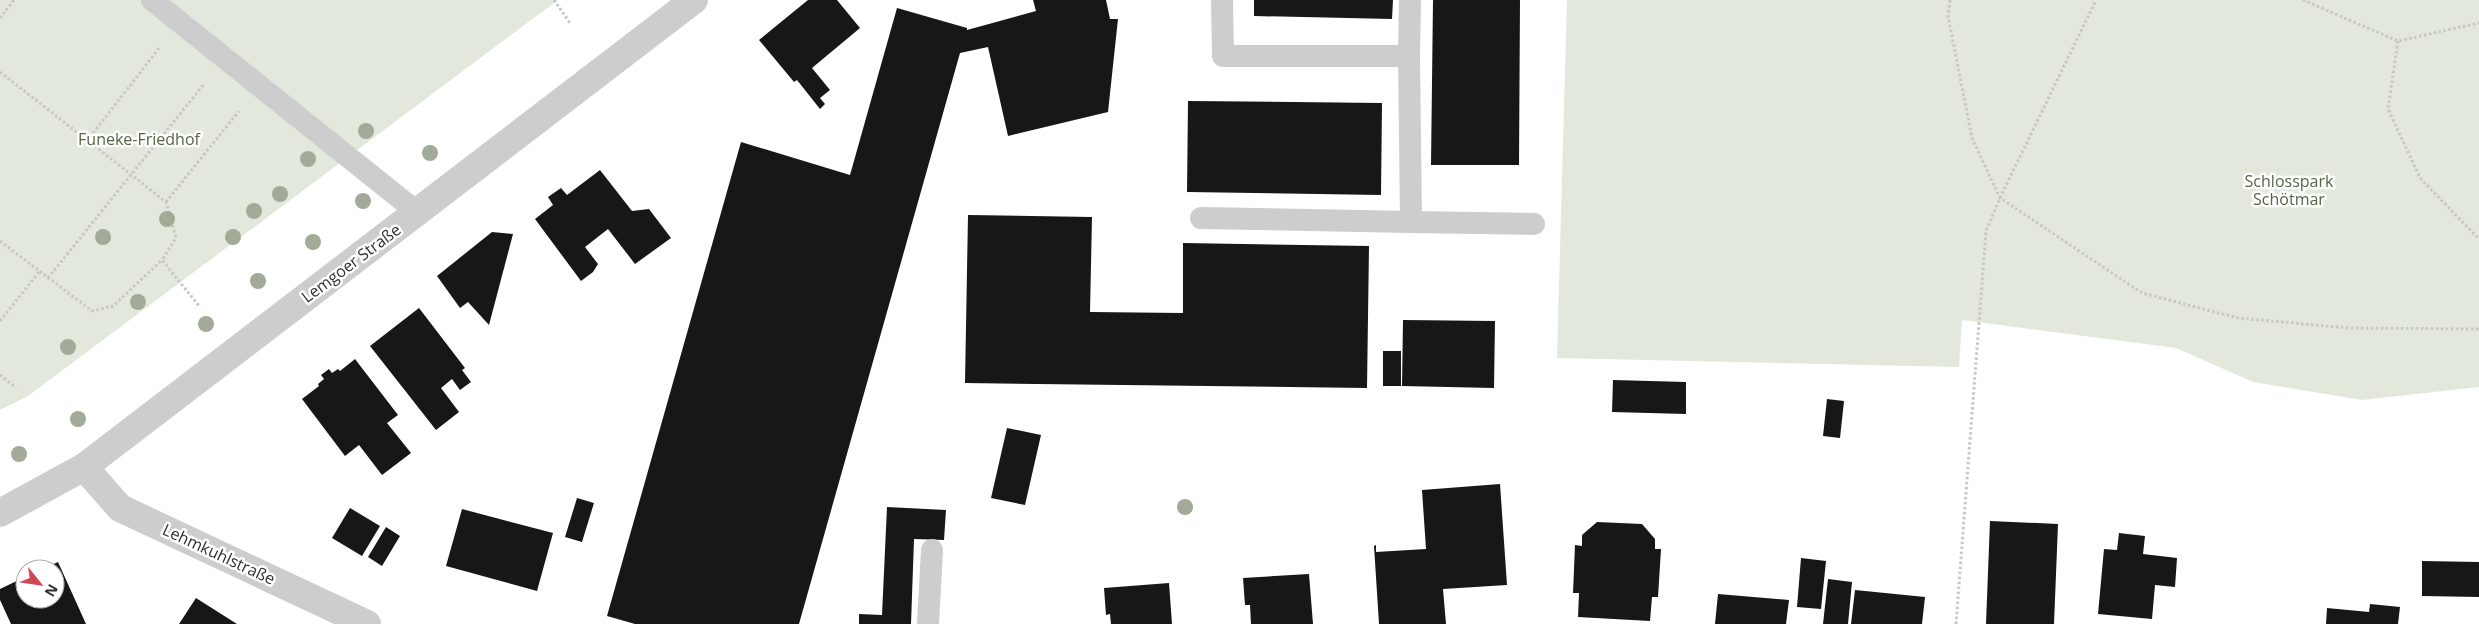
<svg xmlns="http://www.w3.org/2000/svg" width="2479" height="624" font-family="'Open Sans',sans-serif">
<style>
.green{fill:#e3e8dd}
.building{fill:#171717}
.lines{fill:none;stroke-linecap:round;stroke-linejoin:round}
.path{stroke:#c7c7c7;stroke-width:3;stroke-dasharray:2.5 2.5;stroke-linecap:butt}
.service{stroke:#cdcdcd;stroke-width:22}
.minor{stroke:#cdcdcd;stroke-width:28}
.tertiary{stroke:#cdcdcd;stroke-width:28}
.tree{fill:#a1ab98}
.labels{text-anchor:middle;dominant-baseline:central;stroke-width:5;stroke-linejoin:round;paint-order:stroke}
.park-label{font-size:16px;fill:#546743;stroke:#fff}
.street-label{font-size:16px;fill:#303030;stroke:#fff}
</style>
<rect width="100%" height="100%" fill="#fff"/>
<!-- green -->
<path class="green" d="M0,0H558L28,396L0,410Z
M1567,0H2479V387L2362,400L2253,382L2176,348L1962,320L1959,367L1557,358Z"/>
<!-- building -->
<path class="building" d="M808,0H837L860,28L812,68L830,90L820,98L825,104L820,109L797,80L794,82L759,40Z
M1033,0H1106L1110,19H1118L1108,112L1008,136L988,47L960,53L799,624H635L607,616L741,142L850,175L897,8L967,28V30L1036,11Z
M1254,0H1393L1392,19L1254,16Z
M1433,0H1520L1519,165H1431Z
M1188,101L1382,103L1381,195L1187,192Z
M600,170L632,211L649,209L671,238L635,264L608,229L585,247L598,264L593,272L581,281L535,219L553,205L548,197L561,188L567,195Z
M968,215L1092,217L1090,312L1183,313V243L1369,246L1367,388L965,383Z
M492,232L513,234L489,325L468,302L460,308L437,276Z
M419,308L465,368L462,370L471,382L460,390L452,379L441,388L459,412L436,430L370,346Z
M1403,320L1495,321L1494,388L1402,386Z
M1383,351H1401V386H1383Z
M355,359L398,415L387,423L411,453L382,475L359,445L345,456L302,399L319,386L318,384L324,379L321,375L329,369L332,373L338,369L340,371Z
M1613,380L1686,382V414L1612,412Z
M1827,399L1844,401L1840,438L1823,436Z
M1007,428L1041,435L1025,505L991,498Z
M1500,484L1507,585L1443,589L1446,624H1379L1374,546L1376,545V552L1426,549L1422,490Z
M577,498L594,503L582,542L565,537Z
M887,507L946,510L944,540L914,539L911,624H859V614L882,615Z
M350,508L380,526L362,556L332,538Z
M462,509L553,533L537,591L446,566Z
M1990,521L2058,524L2054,624H1986Z
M1597,522L1642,524L1655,539V549H1661L1658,597H1652L1650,621L1578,617L1579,593H1573L1575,545L1582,546V535Z
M386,527L400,536L382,566L368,557Z
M2119,533L2145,536L2143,554L2177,558L2175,587L2155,585L2152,619L2098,614L2104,549L2117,550Z
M1801,558L1826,561L1821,609L1797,607Z
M2422,561L2479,562V597L2422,596Z
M58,562L86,624H11L0,600V589L25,577V599H55V569H43Z
M1309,574L1313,624H1251L1250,605H1245L1243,578Z
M1828,579L1852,582L1848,624H1823Z
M1169,583L1172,624H1111L1110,614L1106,615L1104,588Z
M1855,590L1925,597L1922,624H1851Z
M1718,594L1789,600L1786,624H1715Z
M196,598L237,624H179Z
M2370,604L2400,607L2398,624H2326L2327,608L2369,612Z"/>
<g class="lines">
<!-- path -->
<path class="path" d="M554,0L570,23
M1950,0L1948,16L1972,138L2000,198L2142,293L2238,318L2349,328L2479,329
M2303,0L2398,41L2479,23
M0,18L14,0
M2398,41L2388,109L2420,178L2479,239
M0,72L166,202L176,238L162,260L200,307
M87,141L160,47
M166,202L239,111
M0,241L92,311L113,306L162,260
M48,278L204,84
M0,321L39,272
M0,375L16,388
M1956,624L1986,231L2000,198L2096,0"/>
<!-- service -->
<path class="service" d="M152,0L417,212
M1222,0L1223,56H1409L1410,0
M1409,56L1411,222L1534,224
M1201,218L1411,222
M928,624L932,550"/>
<!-- minor -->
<path class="minor" d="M84,467L120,508L367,624"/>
<!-- tertiary -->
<path class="tertiary" d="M0,513L84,467L694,0"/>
</g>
<!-- trees -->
<g class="tree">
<circle cx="366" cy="131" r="8"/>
<circle cx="430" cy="153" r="8"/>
<circle cx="308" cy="159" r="8"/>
<circle cx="280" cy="194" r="8"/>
<circle cx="363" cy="201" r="8"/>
<circle cx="254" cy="211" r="8"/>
<circle cx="167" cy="219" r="8"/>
<circle cx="103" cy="237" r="8"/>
<circle cx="233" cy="237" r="8"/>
<circle cx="313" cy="242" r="8"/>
<circle cx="258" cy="281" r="8"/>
<circle cx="138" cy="302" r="8"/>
<circle cx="206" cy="324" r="8"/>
<circle cx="68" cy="347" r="8"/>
<circle cx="78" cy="419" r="8"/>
<circle cx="19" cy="454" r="8"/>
<circle cx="1185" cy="507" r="8"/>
</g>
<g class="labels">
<!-- park labels -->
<g class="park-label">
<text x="139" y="139">Funeke-Friedhof</text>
<text x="2289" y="181">Schlosspark<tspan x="2289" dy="18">Schötmar</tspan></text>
</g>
<!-- street labels -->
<g class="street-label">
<text transform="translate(351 263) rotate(-37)">Lemgoer Straße</text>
<text transform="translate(219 554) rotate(25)">Lehmkuhlstraße</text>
</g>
</g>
<!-- north arrow -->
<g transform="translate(40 584) rotate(120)"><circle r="24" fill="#ffffff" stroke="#acacac"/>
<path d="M0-4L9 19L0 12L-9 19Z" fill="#d14955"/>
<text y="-8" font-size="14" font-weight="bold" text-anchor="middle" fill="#303030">N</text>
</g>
</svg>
